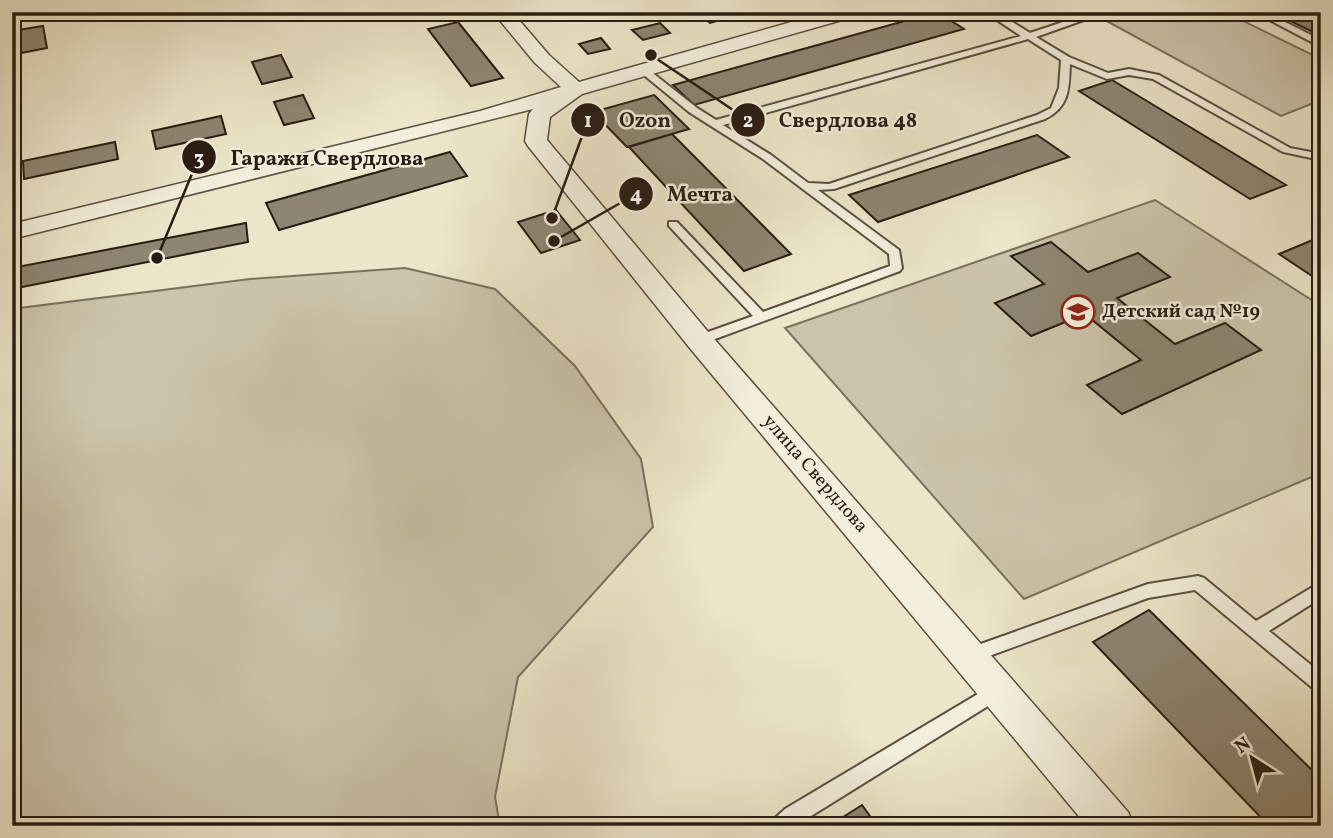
<svg xmlns="http://www.w3.org/2000/svg" width="1333" height="838" font-family="Vollkorn,serif">
<style>
.green{fill:#cbc3aa;stroke:#7a705e;stroke-width:2}
.building{fill:#8e8572;stroke:#291c13;stroke-width:2}
.lines{fill:none;stroke-linecap:round;stroke-linejoin:round}
.service-casing{stroke:#5a4e40;stroke-width:4}
.minor-casing{stroke:#5a4e40;stroke-width:3}
.service{fill:#f3eedc;fill-rule:evenodd}
.minor{fill:#f3eedc;fill-rule:evenodd}
.labels{text-anchor:middle;dominant-baseline:central;stroke-width:5;stroke-linejoin:round;paint-order:stroke}
.poi-label{font-size:19px;font-weight:bold;fill:#291c13;stroke:#f3eedc;text-anchor:start}
.street-label{font-size:19px;fill:#291c13;stroke:#f3eedc}
.leader{fill:none;stroke:#291c13;stroke-width:2.5}
.callout-dot{fill:#291c13;stroke:#f3eedc;stroke-width:2.5}
.mark-label{font-size:21px;text-anchor:middle;font-weight:bold;fill:#fff}
.callout-label{font-size:21px;text-anchor:middle;font-weight:bold;fill:#291c13;stroke:#f3eedc;stroke-width:5;stroke-linejoin:round;paint-order:stroke}
</style>
<rect width="100%" height="100%" fill="#ece5c9"/>
<filter id="stains"><feTurbulence type="fractalNoise" baseFrequency=".00286" numOctaves="4"/><feColorMatrix values="0 0 0 0 .2 0 0 0 0 .09 0 0 0 0 .02 0 0 0 .5 -.17"/></filter>
<radialGradient id="worn" r=".72"><stop offset=".6" stop-color="#630" stop-opacity="0"/><stop offset="1" stop-color="#630" stop-opacity=".3"/></radialGradient>
<!-- green -->
<path class="green" d="M1120,12H1225L1321,59V100L1281,116L1101,18Z
M1155,200L1321,306V473L1024,599L785,328Z
M405,268L495,289L575,366L641,459L653,527L518,677L495,797L500,826H12V309L250,279Z"/>
<!-- building -->
<path class="building" d="M86,12H116V13L89,19Z
M696,12H735L738,15L710,23Z
M937,12L964,29L694,105L673,85Z
M1272,12L1321,13V36Z
M458,22L503,78L471,86L428,29Z
M660,23L670,33L643,40L632,30Z
M43,26L47,48L21,53L18,30Z
M601,38L610,49L588,54L579,44Z
M281,55L292,77L262,84L252,62Z
M1112,80L1132,92L1286,185L1250,199L1079,91Z
M303,95L314,118L284,125L274,102Z
M654,95L689,129L627,147L593,112Z
M221,116L226,134L156,149L152,131Z
M672,134L791,254L744,271L629,147Z
M1037,135L1069,157L878,222L849,195Z
M115,142L118,159L24,179L23,161Z
M450,152L467,176L279,230L266,203Z
M556,210L580,240L541,253L518,222Z
M246,223L248,242L12,289V268Z
M1320,237L1321,238V282L1279,254Z
M1051,242L1088,272L1138,253L1170,277L1117,298L1175,344L1225,323L1261,350L1122,414L1087,385L1141,360L1085,314L1031,336L995,303L1044,284L1011,256Z
M1149,610L1321,779V826H1269L1093,642Z
M862,805L877,826H829Z"/>
<g class="lines">
<defs>
<path id="service" d="M985,12H996L1030,33L1093,12H1106L1036,37L1069,57L1108,73L1129,69L1159,75L1290,148L1321,154V160L1283,152L1153,79L1129,75L1107,79L1070,64C1069,90 1069,107 1045,119L834,189L818,190L899,250L902,268L900,271L704,343H694L693,340L694,337L753,316L669,226V222H677L763,312L890,266L889,254L763,159L689,112L639,71V67H645L697,108L716,120L1021,36ZM1028,39L1061,60L1059,88L1051,108L1037,115L829,184L808,183L771,155L723,125Z
M1254,12H1265L1321,40V47Z
M1198,576L1204,578L1256,621L1321,582V598L1269,631L1321,673V692L1315,690L1195,590L1148,598L970,663L964,660L961,655L964,650L1148,584Z
M998,682L1004,684L1007,690L1004,696L795,826H772L774,819L785,809Z"/>
<path id="minor" d="M493,12H512L549,55L579,82L827,12H858L856,16L582,94L550,117L547,140L709,333L1128,812L1134,826H1087L689,347L528,146L525,141L529,114L533,109L12,239V224L480,111L561,87L535,63Z"/>
</defs>
<!-- service casing -->
<use href="#service" class="service-casing"/>
<!-- minor casing -->
<use href="#minor" class="minor-casing"/>
<!-- service -->
<use href="#service" class="service"/>
<!-- minor -->
<use href="#minor" class="minor"/>
</g>
<!-- icons -->
<defs>
<symbol id="school-ring" viewBox="-11 -11 22 22"><circle r="9.5" fill="#f3eedc" stroke="#8f2418" stroke-width="1.5"/><path d="M0-5L7-2L0 1L-7-2ZM-4 1L0 2.5L4 1V4Q0 6-4 4Z" fill="#8f2418"/></symbol>
</defs>
<g fill-rule="evenodd">
<use href="#school-ring" x="1059" y="293" width="38" height="38"/>
</g>
<g class="labels">
<!-- poi labels -->
<g class="poi-label">
<text x="1102" y="312">Детский сад №19</text>
</g>
<!-- street labels -->
<g class="street-label">
<text transform="translate(815 474) rotate(49)">улица Свердлова</text>
</g>
</g>
<!-- callouts -->
<path class="leader" d="M552 218L588 120M651 55L748 120M157 258L199 157M554 241L636 194"/>
<g class="callout-dot">
<circle cx="552" cy="218" r="7"/>
<circle cx="651" cy="55" r="7"/>
<circle cx="157" cy="258" r="7"/>
<circle cx="554" cy="241" r="7"/>
<circle cx="588" cy="120" r="18"/>
<circle cx="748" cy="120" r="18"/>
<circle cx="199" cy="157" r="18"/>
<circle cx="636" cy="194" r="18"/>
</g>
<g class="mark-label">
<text x="588" y="127">1</text>
<text x="748" y="127">2</text>
<text x="199" y="165">3</text>
<text x="636" y="201">4</text>
</g>
<g class="callout-label">
<text x="645" y="127">Ozon</text>
<text x="848" y="127">Свердлова 48</text>
<text x="327" y="165">Гаражи Свердлова</text>
<text x="700" y="201">Мечта</text>
</g>
<!-- margin -->
<rect width="1333" height="838" fill="none" stroke="#ece5c9" stroke-width="42"/>
<rect x="14" y="14" width="1305" height="810" fill="none" stroke="#291c13" stroke-width="3.5"/>
<rect x="21" y="21" width="1291" height="796" fill="none" stroke="#291c13" stroke-width="2"/>
<!-- north arrow -->
<g transform="translate(1252 758) rotate(324)" stroke="#f3eedc" stroke-width="5" paint-order="stroke">
<path d="M0-5L12 26L0 18L-12 26Z" fill="#291c13"/>
<text y="-10" font-size="19" font-weight="bold" text-anchor="middle" fill="#291c13">N</text>
</g>
<rect width="100%" height="100%" filter="url(#stains)"/>
<rect width="100%" height="100%" fill="url(#worn)"/>
</svg>
